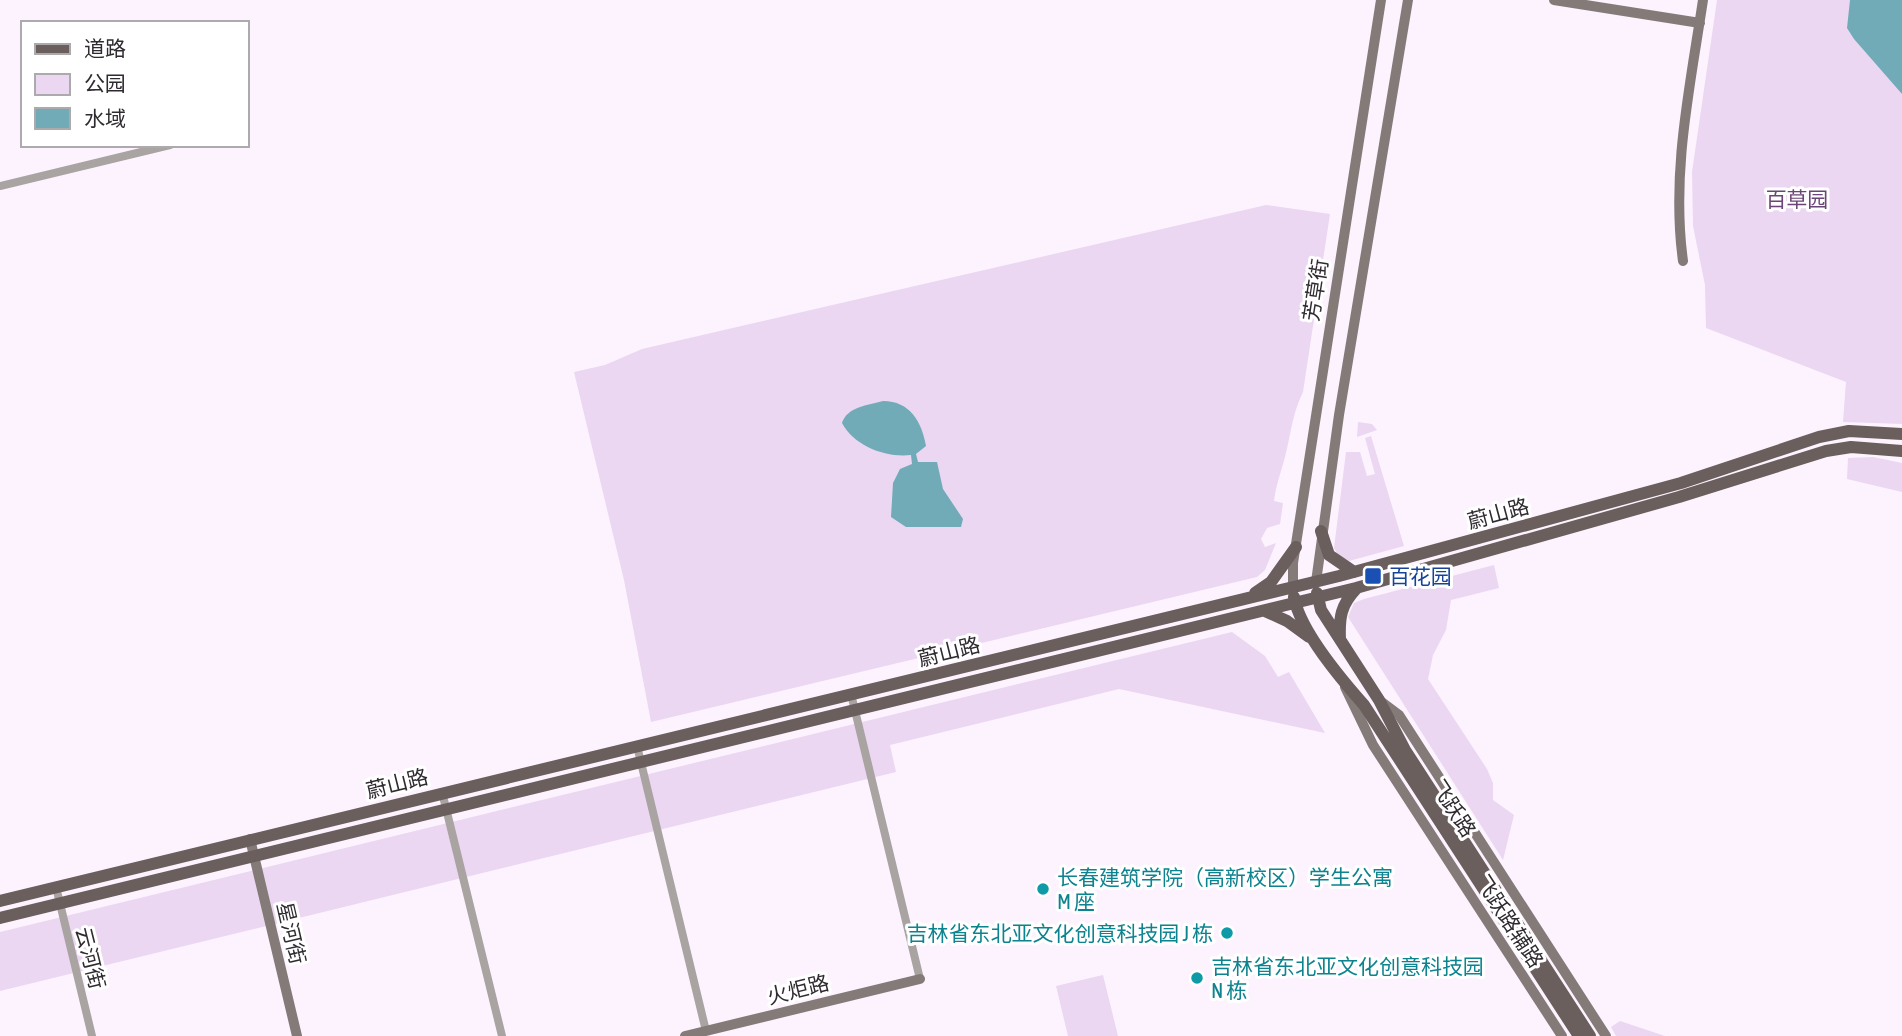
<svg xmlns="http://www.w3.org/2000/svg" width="1902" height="1036" font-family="'Asap Condensed','Noto Sans SC',sans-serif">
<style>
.green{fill:#ebd7f1}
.water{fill:#70abb7}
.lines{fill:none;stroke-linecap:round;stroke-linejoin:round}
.street{stroke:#a9a3a1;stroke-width:8}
.secondary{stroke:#847b78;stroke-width:10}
.primary{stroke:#6a5f5c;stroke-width:12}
.transit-dot{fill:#1a4fb4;stroke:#fff;stroke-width:2.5}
.culture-dot{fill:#0f9aa8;stroke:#fff;stroke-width:2.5}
.labels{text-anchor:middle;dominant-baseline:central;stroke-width:6;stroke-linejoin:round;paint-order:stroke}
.park-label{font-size:21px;fill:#6c4578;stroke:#fff}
.street-label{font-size:21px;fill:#2f2b30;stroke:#fff}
.transit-label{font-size:21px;fill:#164399;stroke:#fff;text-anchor:start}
.culture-label{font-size:21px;fill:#0d838f;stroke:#fff;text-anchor:start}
</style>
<rect width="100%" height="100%" fill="#fcf3ff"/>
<!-- green -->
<path class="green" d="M1717,0H1902V424L1843,422L1846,382L1706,328L1705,285L1693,226L1692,172Z
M1266,205L1330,214L1303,392C1292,414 1291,434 1285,457C1281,472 1276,485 1274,501L1283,503L1280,524L1267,528L1261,539L1265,547L1276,543L1265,570L1257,577L651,722L624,580L574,372L605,365L642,349Z
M1358,422L1372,424L1377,430L1357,437Z
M1371,436L1404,546L1349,561L1338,555L1334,548L1346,452H1360L1367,476L1375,474L1365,438Z
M1873,457L1902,463V492L1847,479L1848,458Z
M1494,565L1499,588L1451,600L1446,630L1433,655L1428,679L1487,769L1493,783V800L1514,815L1503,860L1348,617L1354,603L1364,599Z
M1232,632L1265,656L1278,677L1289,672L1325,733L1119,689L890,745L896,772L0,991V932Z
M1103,975L1118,1036H1068L1056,986Z
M1620,1021L1665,1036H1616L1611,1027Z"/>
<!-- water -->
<path class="water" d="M1850,0H1902V94L1854,39L1847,28Z
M883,401C910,401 922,422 926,446L916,454L918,462H937L943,489L963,519L961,527H906L891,517L893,483L900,469L912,464L911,455C886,458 854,446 842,423C847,407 868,405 883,401Z"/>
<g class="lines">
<!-- street -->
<path class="street" d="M0,186L170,145
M851,694L920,979
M637,746L706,1031
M442,792L502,1036
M56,887L92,1036"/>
<!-- secondary -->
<path class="secondary" d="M1554,0L1700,23
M1683,261C1671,173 1690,87 1703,0
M1316,582L1339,415L1408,0
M1293,587V563L1381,0
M1345,687L1373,745L1562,1036
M1379,700L1399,715L1606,1036
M250,839L297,1036
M685,1036L920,979"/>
<!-- primary -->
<path class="primary" d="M1321,531L1329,555L1354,572
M1255,593L1271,582L1296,547
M1317,593L1321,610L1379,700L1405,750L1590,1036
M1294,597C1300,631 1341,679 1364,705L1579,1036
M1265,611L1287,621L1309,637
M1340,639C1339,617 1341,605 1356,589
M0,901L1339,576L1681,483L1819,437L1849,431L1902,434
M0,918L1356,588L1679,497L1826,451L1851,447L1902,451"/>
</g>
<!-- markers -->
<rect class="transit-dot" x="1364" y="567" width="18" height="18" rx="3.5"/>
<g class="culture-dot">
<circle cx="1043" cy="889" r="7"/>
<circle cx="1227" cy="933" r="7"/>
<circle cx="1197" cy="978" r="7"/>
</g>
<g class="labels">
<!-- park labels -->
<g class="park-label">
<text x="1797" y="199">百草园</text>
</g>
<!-- street labels -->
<g class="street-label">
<text transform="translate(1315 290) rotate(-81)">芳草街</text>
<text transform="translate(1498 513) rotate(-15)">蔚山路</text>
<text transform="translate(949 651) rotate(-14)">蔚山路</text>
<text transform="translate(397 783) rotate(-14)">蔚山路</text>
<text transform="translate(1454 808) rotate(57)">飞跃路</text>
<text transform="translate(1510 921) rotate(57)">飞跃路辅路</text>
<text transform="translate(292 933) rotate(77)">星河街</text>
<text transform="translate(91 958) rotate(76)">云河街</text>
<text transform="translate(798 989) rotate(-14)">火炬路</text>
</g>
<!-- transit labels -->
<g class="transit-label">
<text x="1389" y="576">百花园</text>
</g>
<!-- culture labels -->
<g class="culture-label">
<text x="1057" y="877">长春建筑学院（高新校区）学生公寓<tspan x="1057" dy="24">M 座</tspan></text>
<text x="1213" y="933" text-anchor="end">吉林省东北亚文化创意科技园 J 栋</text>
<text x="1211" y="966">吉林省东北亚文化创意科技园<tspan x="1211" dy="24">N 栋</tspan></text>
</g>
</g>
<!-- legend -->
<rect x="21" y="21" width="228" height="126" fill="#ffffff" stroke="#acaaac" stroke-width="2"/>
<rect x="35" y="44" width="35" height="10" fill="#6a5f5c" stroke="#acaaac" stroke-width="2"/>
<text x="84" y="56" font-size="21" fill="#2f2b30">道路</text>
<rect x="35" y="74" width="35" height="21" fill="#ebd7f1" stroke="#acaaac" stroke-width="2"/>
<text x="84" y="91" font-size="21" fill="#2f2b30">公园</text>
<rect x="35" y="108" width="35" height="21" fill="#70abb7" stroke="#acaaac" stroke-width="2"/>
<text x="84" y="126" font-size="21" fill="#2f2b30">水域</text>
</svg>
